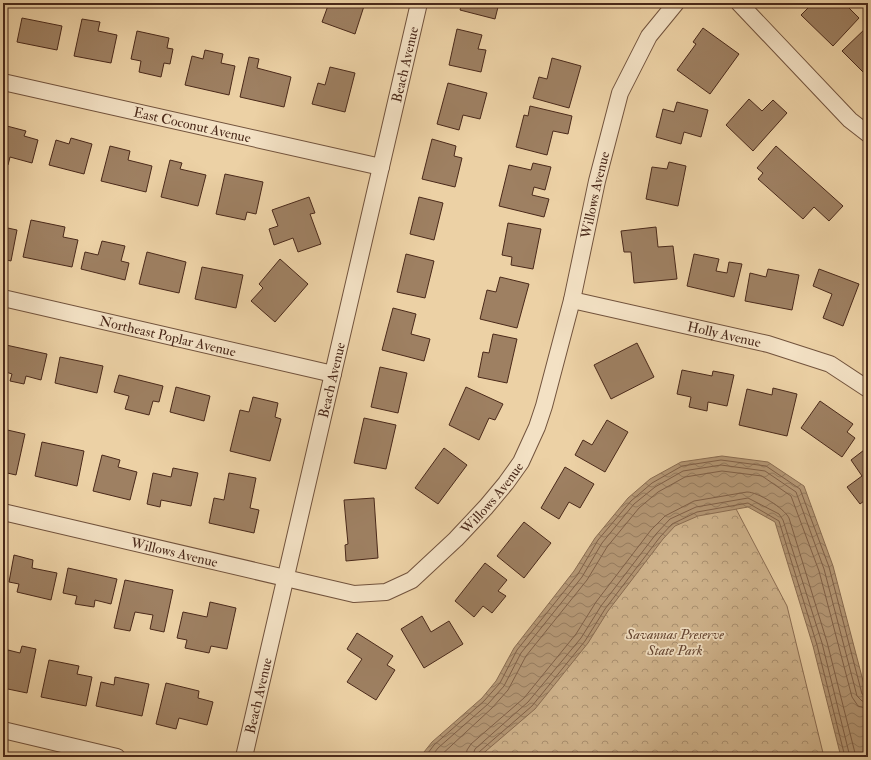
<svg xmlns="http://www.w3.org/2000/svg" width="871" height="760" font-family="'IM FELL Double Pica',serif">
<style>
.forest{fill:url(#forest-crowns);stroke:#8d6e54}
.water{fill:url(#water-waves);stroke:#8a6c51}
.lines{fill:none;stroke-linecap:round;stroke-linejoin:round}
.shore{stroke:#806048;stroke-width:1}
.building{fill:#9e8062;stroke:#4a291a}
.minor-casing{stroke:#72533d;stroke-width:18}
.minor{stroke:#f3e1c4;stroke-width:16}
.labels{text-anchor:middle;dominant-baseline:central;stroke-width:3.5;stroke-linejoin:round;paint-order:stroke}
.street-label{font-size:14px;fill:#4a291a;stroke:#f3e1c4}
.park-label{font-size:14px;font-style:italic;fill:#654531;stroke:#f3e1c4}
</style>
<defs>
<pattern id="forest-crowns" width="20" height="18" patternUnits="userSpaceOnUse"><rect width="20" height="18" fill="#d0b48d"/><path d="M2 6a3 3 0 1 1 6 0M12 15a3 3 0 1 1 6 0" fill="none" stroke="#ab9272"/></pattern>
<pattern id="water-waves" width="16" height="10" patternUnits="userSpaceOnUse"><rect width="16" height="10" fill="#b59876"/><path d="M0 5q4-4 8 0t8 0" fill="none" stroke="#957c60"/></pattern>
</defs>
<rect width="100%" height="100%" fill="#ecd1a5"/>
<filter id="stains"><feTurbulence type="fractalNoise" baseFrequency=".005" numOctaves="4"/><feColorMatrix values="0 0 0 0 .2 0 0 0 0 .09 0 0 0 0 .02 0 0 0 .5 -.17"/></filter>
<radialGradient id="worn" r=".72"><stop offset=".6" stop-color="#630" stop-opacity="0"/><stop offset="1" stop-color="#630" stop-opacity=".3"/></radialGradient>
<!-- forest -->
<path class="forest" d="M724,486L787,606L824,757H463L568,579Z"/>
<!-- water -->
<path class="water" d="M722,456L768,462L804,486L833,566L868,700V757H841L813,646L775,522L748,507L698,516L675,526L663,539L608,611L588,643L535,709L479,757H420L432,742L482,698L496,681L514,648L574,571L595,538L628,498L650,479L681,462Z"/>
<g class="lines">
<!-- shore -->
<path class="shore" d="M425,757L434,745L484,701L500,683L517,650L578,574L598,540L631,501L652,483L682,466L721,460L766,466L800,489L829,567L862,694L868,697
M431,757L438,748L488,704L504,686L521,653L582,577L602,543L634,504L655,487L683,471L721,465L765,471L796,492L824,569L857,696L862,701L868,702
M439,757L492,708L508,690L526,656L587,580L607,547L639,508L658,492L685,477L722,471L762,476L791,496L819,571L852,697L858,706L868,709
M466,757L467,750L471,744L524,698L576,634L596,602L651,530L665,516L694,501L747,492C758,492 784,508 789,518L827,642L856,757
M472,757L475,749L528,702L581,638L601,606L656,534L670,519L696,507L748,498L779,514L783,520L822,643L850,757
M477,757L479,752L532,706L585,641L605,609L660,537L672,524L697,512L748,503L779,521L817,645L845,757"/>
</g>
<!-- building -->
<path class="building" d="M3,3H8L3,26Z
M329,3H365L355,34L322,22Z
M462,3H499L495,19L460,10Z
M813,3H844L859,18L833,46L801,15Z
M22,18L62,26L57,50L17,42Z
M82,19L100,22L98,31L117,35L111,63L74,56Z
M868,26V83L863,78L866,75L842,51Z
M703,28L739,54L710,94L677,70L696,44L693,42Z
M457,29L482,35L478,49L486,50L481,72L449,65Z
M137,31L169,38L167,48L173,49L170,64L164,63L161,77L139,72L141,61L131,59Z
M205,50L223,54L221,63L235,66L229,95L185,85L192,56L203,59Z
M249,57L259,59L257,68L291,77L284,107L240,97Z
M552,58L581,66L569,108L533,98L539,77L547,79Z
M330,67L355,73L345,112L312,104L318,83L325,85Z
M448,83L487,93L480,119L463,115L459,130L437,124Z
M749,99L762,111L773,100L787,113L753,151L726,125Z
M677,102L708,110L701,137L684,132L681,144L656,137L663,109L674,112Z
M530,106L572,116L568,134L553,131L547,155L516,147L524,115L528,116Z
M3,125L26,131L24,136L38,140L32,163L10,157L8,165L3,164Z
M71,138L92,144L84,174L49,165L56,140L69,144Z
M432,139L456,146L454,156L462,158L455,187L422,179Z
M110,146L130,151L128,160L152,166L146,192L101,181Z
M776,146L843,206L829,221L814,207L803,219L758,179L763,173L757,168Z
M170,160L182,163L180,169L206,175L198,206L161,197Z
M669,162L686,166L678,206L646,199L652,167L667,169Z
M533,163L551,167L545,190L534,187L532,195L549,199L544,217L499,206L509,165L531,170Z
M225,174L263,182L256,214L247,212L245,220L216,214Z
M309,197L315,213L310,214L321,244L298,252L293,238L274,245L269,229L278,226L272,210Z
M419,197L443,203L434,240L410,234Z
M3,218L5,219L3,227L17,230L11,261L3,259Z
M31,220L65,227L63,237L78,240L72,267L23,257Z
M508,223L541,229L533,269L511,265L512,257L502,255Z
M656,227L658,247L673,246L677,279L634,283L631,252H624L621,231Z
M102,241L125,246L121,261L129,263L125,280L81,269L85,252L98,255Z
M147,252L186,262L179,293L139,284Z
M406,254L434,261L425,298L397,292Z
M694,254L719,259L716,271L727,273L729,262L742,264L734,297L687,286Z
M280,259L308,284L275,322L251,301L263,288L259,284Z
M202,267L243,275L236,308L195,299Z
M768,269L799,275L792,310L745,301L750,273L766,277Z
M819,269L859,284L843,326L823,318L832,294L813,286Z
M500,277L529,284L517,328L480,319L487,290L496,292Z
M393,308L416,314L411,334L430,339L424,361L382,350Z
M493,334L517,339L507,383L478,377L483,352L489,353Z
M637,343L654,377L611,399L594,365Z
M6,345L47,354L41,380L26,376L24,384L10,381L12,374L3,371V356Z
M60,357L103,366L97,393L55,383Z
M380,367L407,373L398,413L371,407Z
M682,370L712,376L713,371L734,375L727,406L708,402L707,411L689,407L691,397L677,394Z
M119,375L163,386L159,402L153,401L149,415L125,409L129,396L114,392Z
M176,387L210,396L204,421L170,412Z
M466,387L503,404L495,420L489,418L479,440L449,425Z
M773,388L797,394L787,436L739,425L747,389L772,395Z
M253,397L278,403L275,417L281,419L270,461L230,451L240,410L249,412Z
M820,401L853,424L847,432L855,438L842,457L801,428Z
M364,418L396,425L386,469L354,463Z
M607,420L628,432L605,472L575,455L583,440L592,445Z
M3,429L25,434L16,475L3,472Z
M42,442L84,451L77,486L35,476Z
M868,447V498L860,504L847,487L862,476L851,460Z
M444,448L467,465L438,504L415,488Z
M102,455L120,460L118,467L137,472L130,500L93,491Z
M565,467L594,484L580,508L569,502L559,519L541,508Z
M173,468L198,473L191,506L161,500L160,507L147,504L153,473L171,477Z
M229,473L256,478L250,508L259,510L254,533L209,523L214,498L224,500Z
M374,498L378,558L346,561L345,545L348,544L344,500Z
M524,522L551,543L524,578L497,556Z
M14,555L33,560L32,568L57,573L51,600L17,592L19,584L9,582Z
M485,563L507,580L498,591L506,596L492,613L483,606L474,617L455,601Z
M68,568L117,579L111,604L95,600L94,607L75,604L77,596L63,593Z
M125,580L173,590L164,632L150,629L153,615L135,612L130,631L114,628Z
M210,602L236,608L227,649L211,646L209,653L185,648L187,640L177,638L183,612L207,617Z
M422,616L431,632L449,621L463,644L424,668L401,629Z
M357,633L393,656L387,665L395,670L376,700L347,682L362,659L347,649Z
M22,646L36,649L27,693L3,688V657L6,658L8,650L20,653Z
M49,660L79,666L77,674L92,677L86,706L41,697Z
M115,677L149,684L142,716L96,706L101,682L114,685Z
M166,683L199,691L198,698L213,702L207,725L179,718L176,729L156,724Z"/>
<g class="lines">
<defs>
<g id="minor">
<path d="M739,3L850,120L868,134"/>
<path id="s1" d="M3,82L381,167"/>
<path id="s2" d="M3,298L333,374"/>
<path id="s3" d="M572,300L768,344L830,364L868,389"/>
<path id="s4" d="M3,512L354,594L386,592L412,580L456,539L486,507L506,483L521,462L537,427L544,406L572,300L597,181L620,93L649,36L676,3"/>
<path d="M3,730L117,757"/>
<path id="s5" d="M244,757L419,3"/>
</g>
</defs>
<!-- minor casing -->
<use href="#minor" class="minor-casing"/>
<!-- minor -->
<use href="#minor" class="minor"/>
</g>
<g class="labels">
<!-- street labels -->
<g class="street-label">
<text stroke="none"><textPath href="#s5" startOffset="711">Beach Avenue</textPath></text>
<text stroke="none"><textPath href="#s1" startOffset="194">East Coconut Avenue</textPath></text>
<text stroke="none"><textPath href="#s4" startOffset="860">Willows Avenue</textPath></text>
<text stroke="none"><textPath href="#s3" startOffset="156">Holly Avenue</textPath></text>
<text stroke="none"><textPath href="#s2" startOffset="169">Northeast Poplar Avenue</textPath></text>
<text stroke="none"><textPath href="#s5" startOffset="387">Beach Avenue</textPath></text>
<text stroke="none"><textPath href="#s4" startOffset="536">Willows Avenue</textPath></text>
<text stroke="none"><textPath href="#s4" startOffset="176">Willows Avenue</textPath></text>
<text stroke="none"><textPath href="#s5" startOffset="63">Beach Avenue</textPath></text>
</g>
<!-- park labels -->
<g class="park-label">
<text x="675" y="634">Savannas Preserve<tspan x="675" dy="16">State Park</tspan></text>
</g>
</g>
<!-- margin -->
<rect width="871" height="760" fill="none" stroke="#ecd1a5" stroke-width="16"/>
<rect x="4" y="4" width="863" height="752" fill="none" stroke="#4a291a" stroke-width="2"/>
<rect x="8" y="8" width="855" height="744" fill="none" stroke="#4a291a"/>
<rect width="100%" height="100%" filter="url(#stains)"/>
<rect width="100%" height="100%" fill="url(#worn)"/>
</svg>
